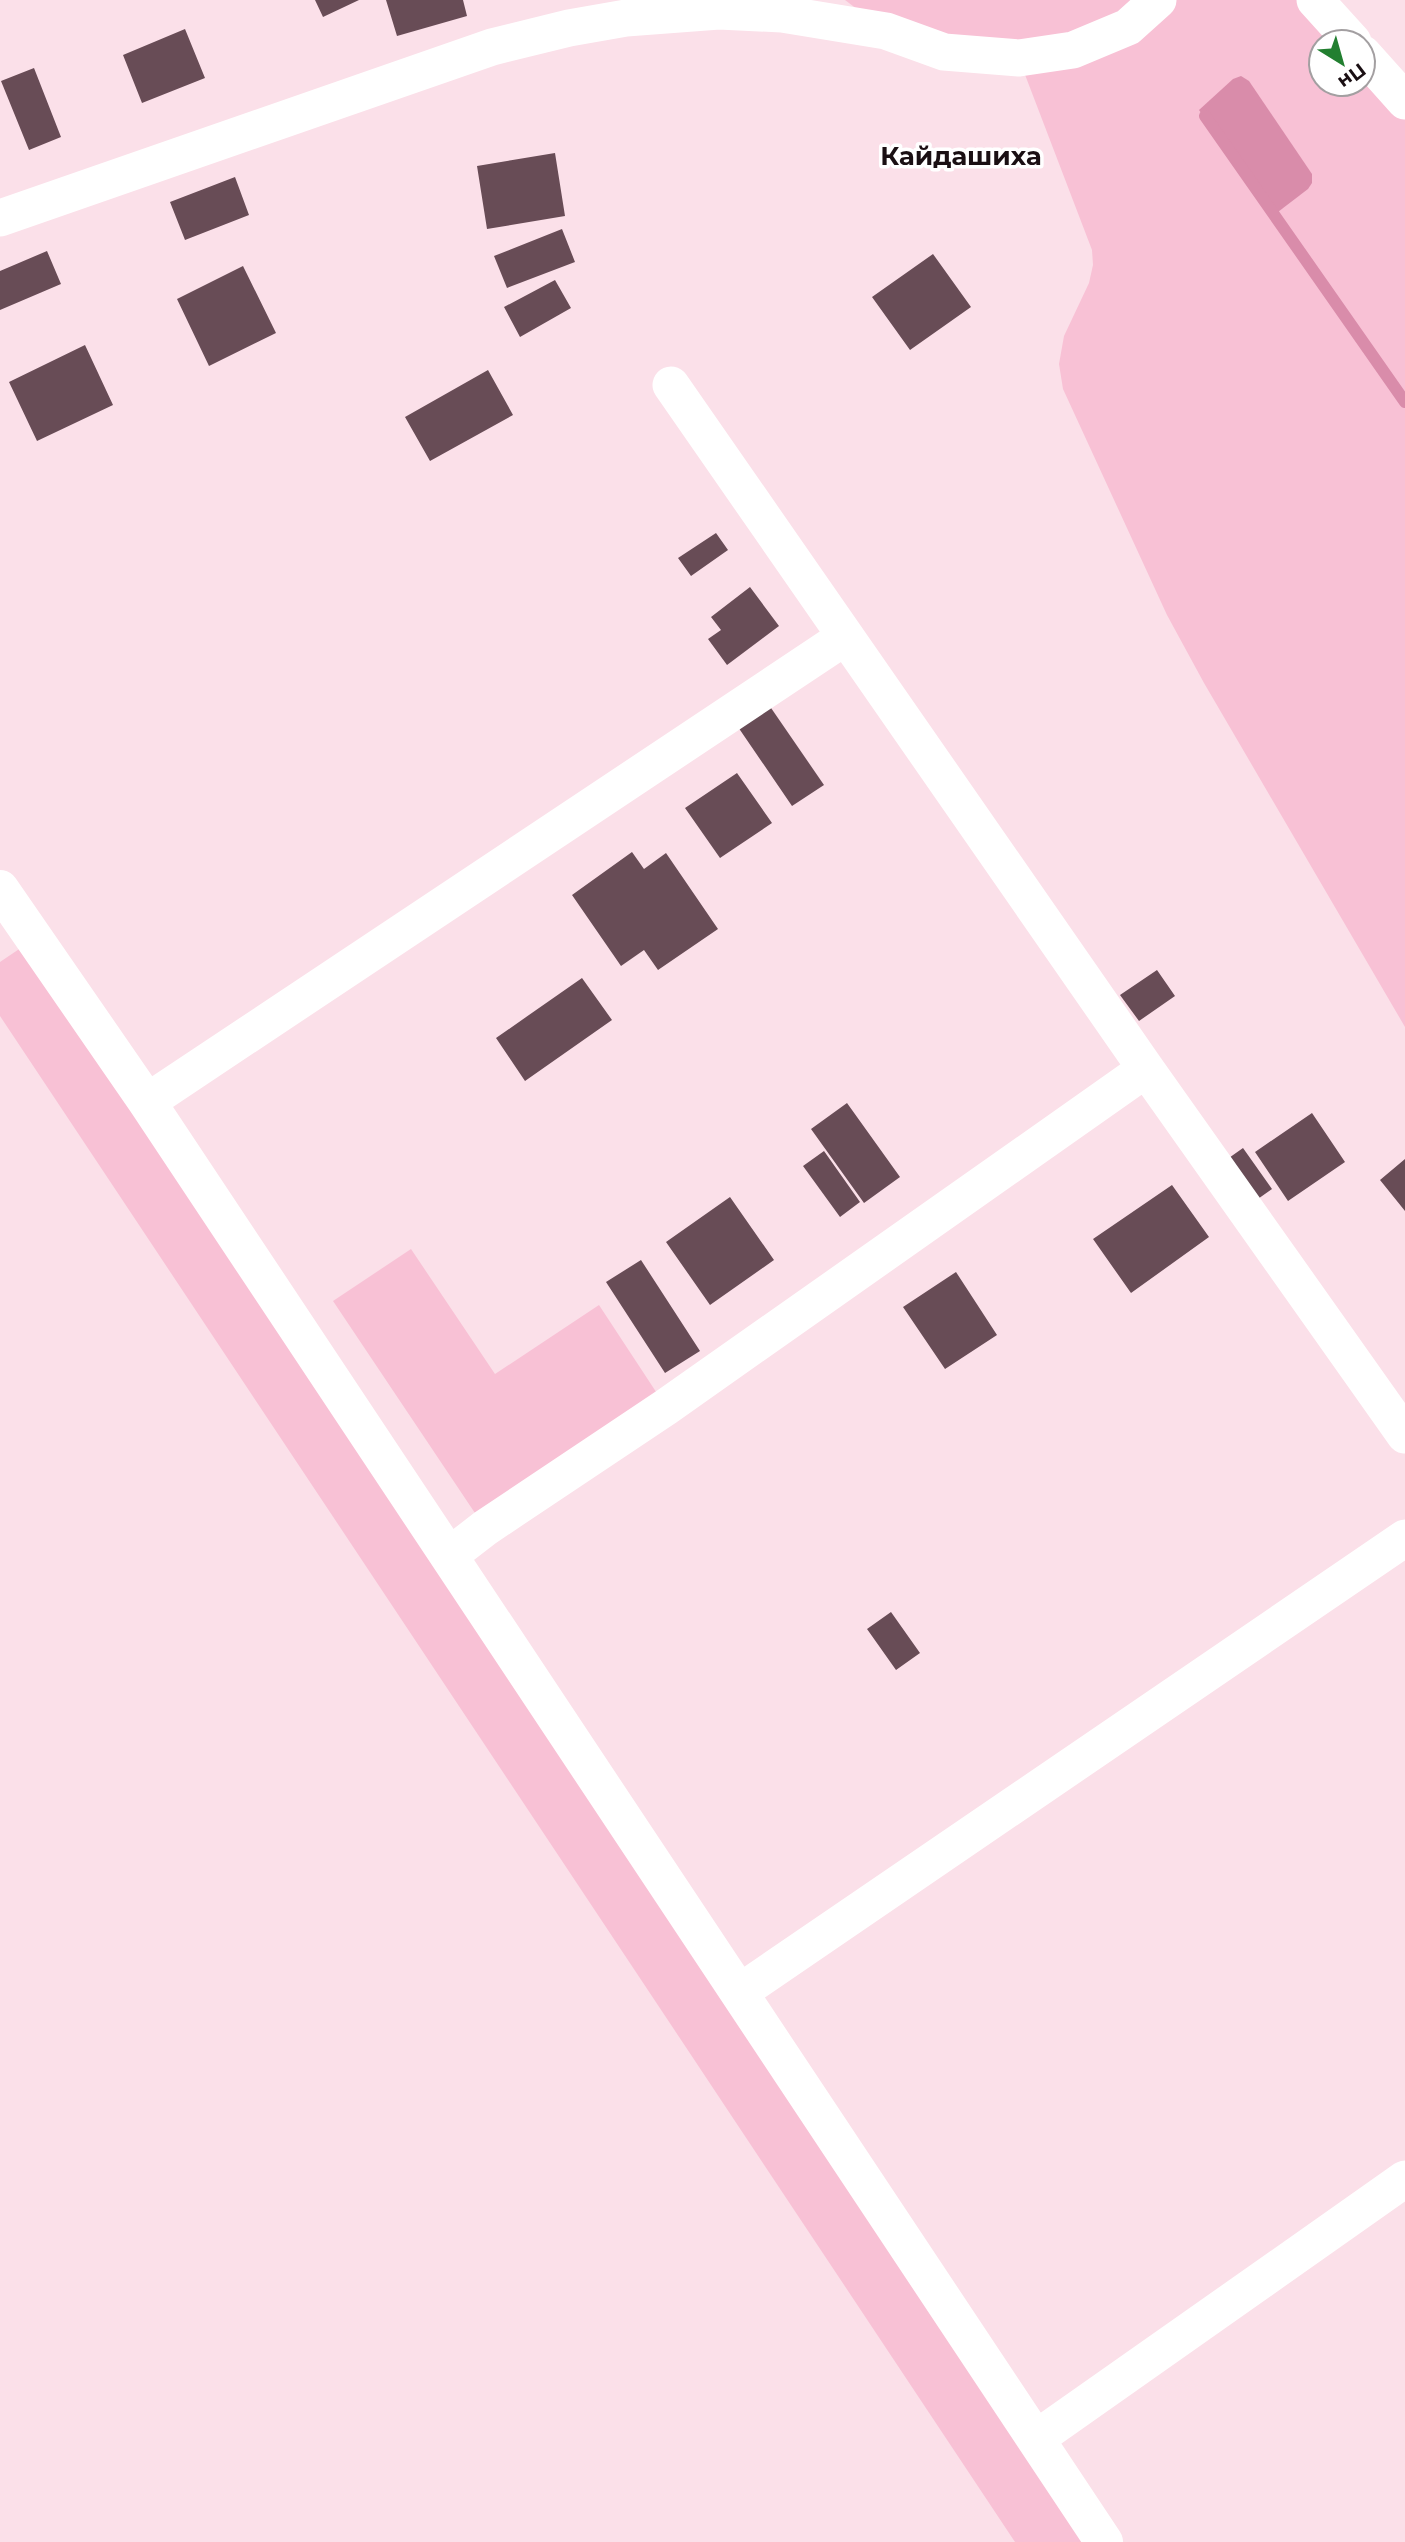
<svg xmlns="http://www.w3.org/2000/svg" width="1405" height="2542" font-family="Montserrat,sans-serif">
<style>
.green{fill:#f8c1d5}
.water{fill:#d98caa}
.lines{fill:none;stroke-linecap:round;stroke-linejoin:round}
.stream{stroke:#d98caa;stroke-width:12}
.building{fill:#684c56}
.street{stroke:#fff;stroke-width:37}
.secondary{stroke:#fff;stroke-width:38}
.labels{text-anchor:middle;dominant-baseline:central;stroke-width:7;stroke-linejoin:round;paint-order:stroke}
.neighbourhood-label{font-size:26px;font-weight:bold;fill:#1a0f13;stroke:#fff}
</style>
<rect width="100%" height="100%" fill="#fbe0e9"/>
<!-- green -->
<path class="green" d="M845,0H1317L1356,42H1321V84H1363V50L1405,96V1027L1204,683L1167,615L1063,389L1059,364L1064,336L1089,283L1093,265L1092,250L1019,59L886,31Z
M34,939L1104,2542H1015L0,1016V962Z
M411,1249L495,1374L599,1305L666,1407L485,1528L333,1301Z"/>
<!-- water -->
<path class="water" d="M1241,76L1249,81L1312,174V183L1308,189L1274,215L1199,110L1233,79Z"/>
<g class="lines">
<!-- stream -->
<path class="stream" d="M1205,116L1405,402"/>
</g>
<!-- building -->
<path class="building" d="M315,0H359L323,17Z
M386,0H463L467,16L397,36Z
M185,29L205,78L142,103L123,55Z
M34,68L61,137L29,150L1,81Z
M555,153L565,216L487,229L477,166Z
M235,177L249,215L185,240L170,202Z
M562,229L575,262L507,288L494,256Z
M47,251L61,284L0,310V271Z
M933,254L971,307L910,350L872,297Z
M243,266L276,333L209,366L177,299Z
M555,280L571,308L520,337L504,307Z
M85,345L113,405L37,441L9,382Z
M488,370L513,415L430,461L405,417Z
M716,533L728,550L691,576L678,558Z
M750,587L779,626L727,665L708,639L721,630L711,617Z
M769,705L824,785L792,806L738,727Z
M737,773L772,823L720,858L685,808Z
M632,852L644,869L666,853L718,929L658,970L644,950L621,966L572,895Z
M1157,970L1175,996L1139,1021L1120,995Z
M582,978L612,1020L525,1081L496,1038Z
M847,1103L900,1177L864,1203L811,1129Z
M1312,1113L1345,1162L1288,1201L1255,1152Z
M1243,1148L1272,1189L1255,1201L1226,1160Z
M824,1151L860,1202L840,1217L803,1166Z
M1405,1159V1211L1380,1180Z
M1172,1185L1209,1237L1131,1293L1093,1239Z
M730,1197L774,1260L710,1305L666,1242Z
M641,1260L700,1351L665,1373L606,1282Z
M956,1272L997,1335L945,1369L903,1307Z
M891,1612L920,1653L896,1670L867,1629Z"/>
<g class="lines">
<!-- street -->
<path class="street" d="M1315,0L1353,42
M1363,54L1405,101
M0,218L492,47L569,28L626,18L719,11L782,14L886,31L944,52L1019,58L1073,50L1128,27L1158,0
M671,385L1146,1069L1405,1435
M147,1102L845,637
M450,1555L485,1528L666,1407L1146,1069
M740,1992L1405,1538
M1037,2438L1405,2179"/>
<!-- secondary -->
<path class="secondary" d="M0,889L147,1102L1104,2542"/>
</g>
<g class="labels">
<!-- neighbourhood labels -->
<g class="neighbourhood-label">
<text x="961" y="156">Кайдашиха</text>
</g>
</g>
<!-- north arrow -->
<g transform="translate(1342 63) rotate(143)"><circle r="33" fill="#ffffff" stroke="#a39fa1" stroke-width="2"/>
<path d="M0-5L12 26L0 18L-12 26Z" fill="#227f30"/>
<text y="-10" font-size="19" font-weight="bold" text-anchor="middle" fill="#1a0f13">Пн</text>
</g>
</svg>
